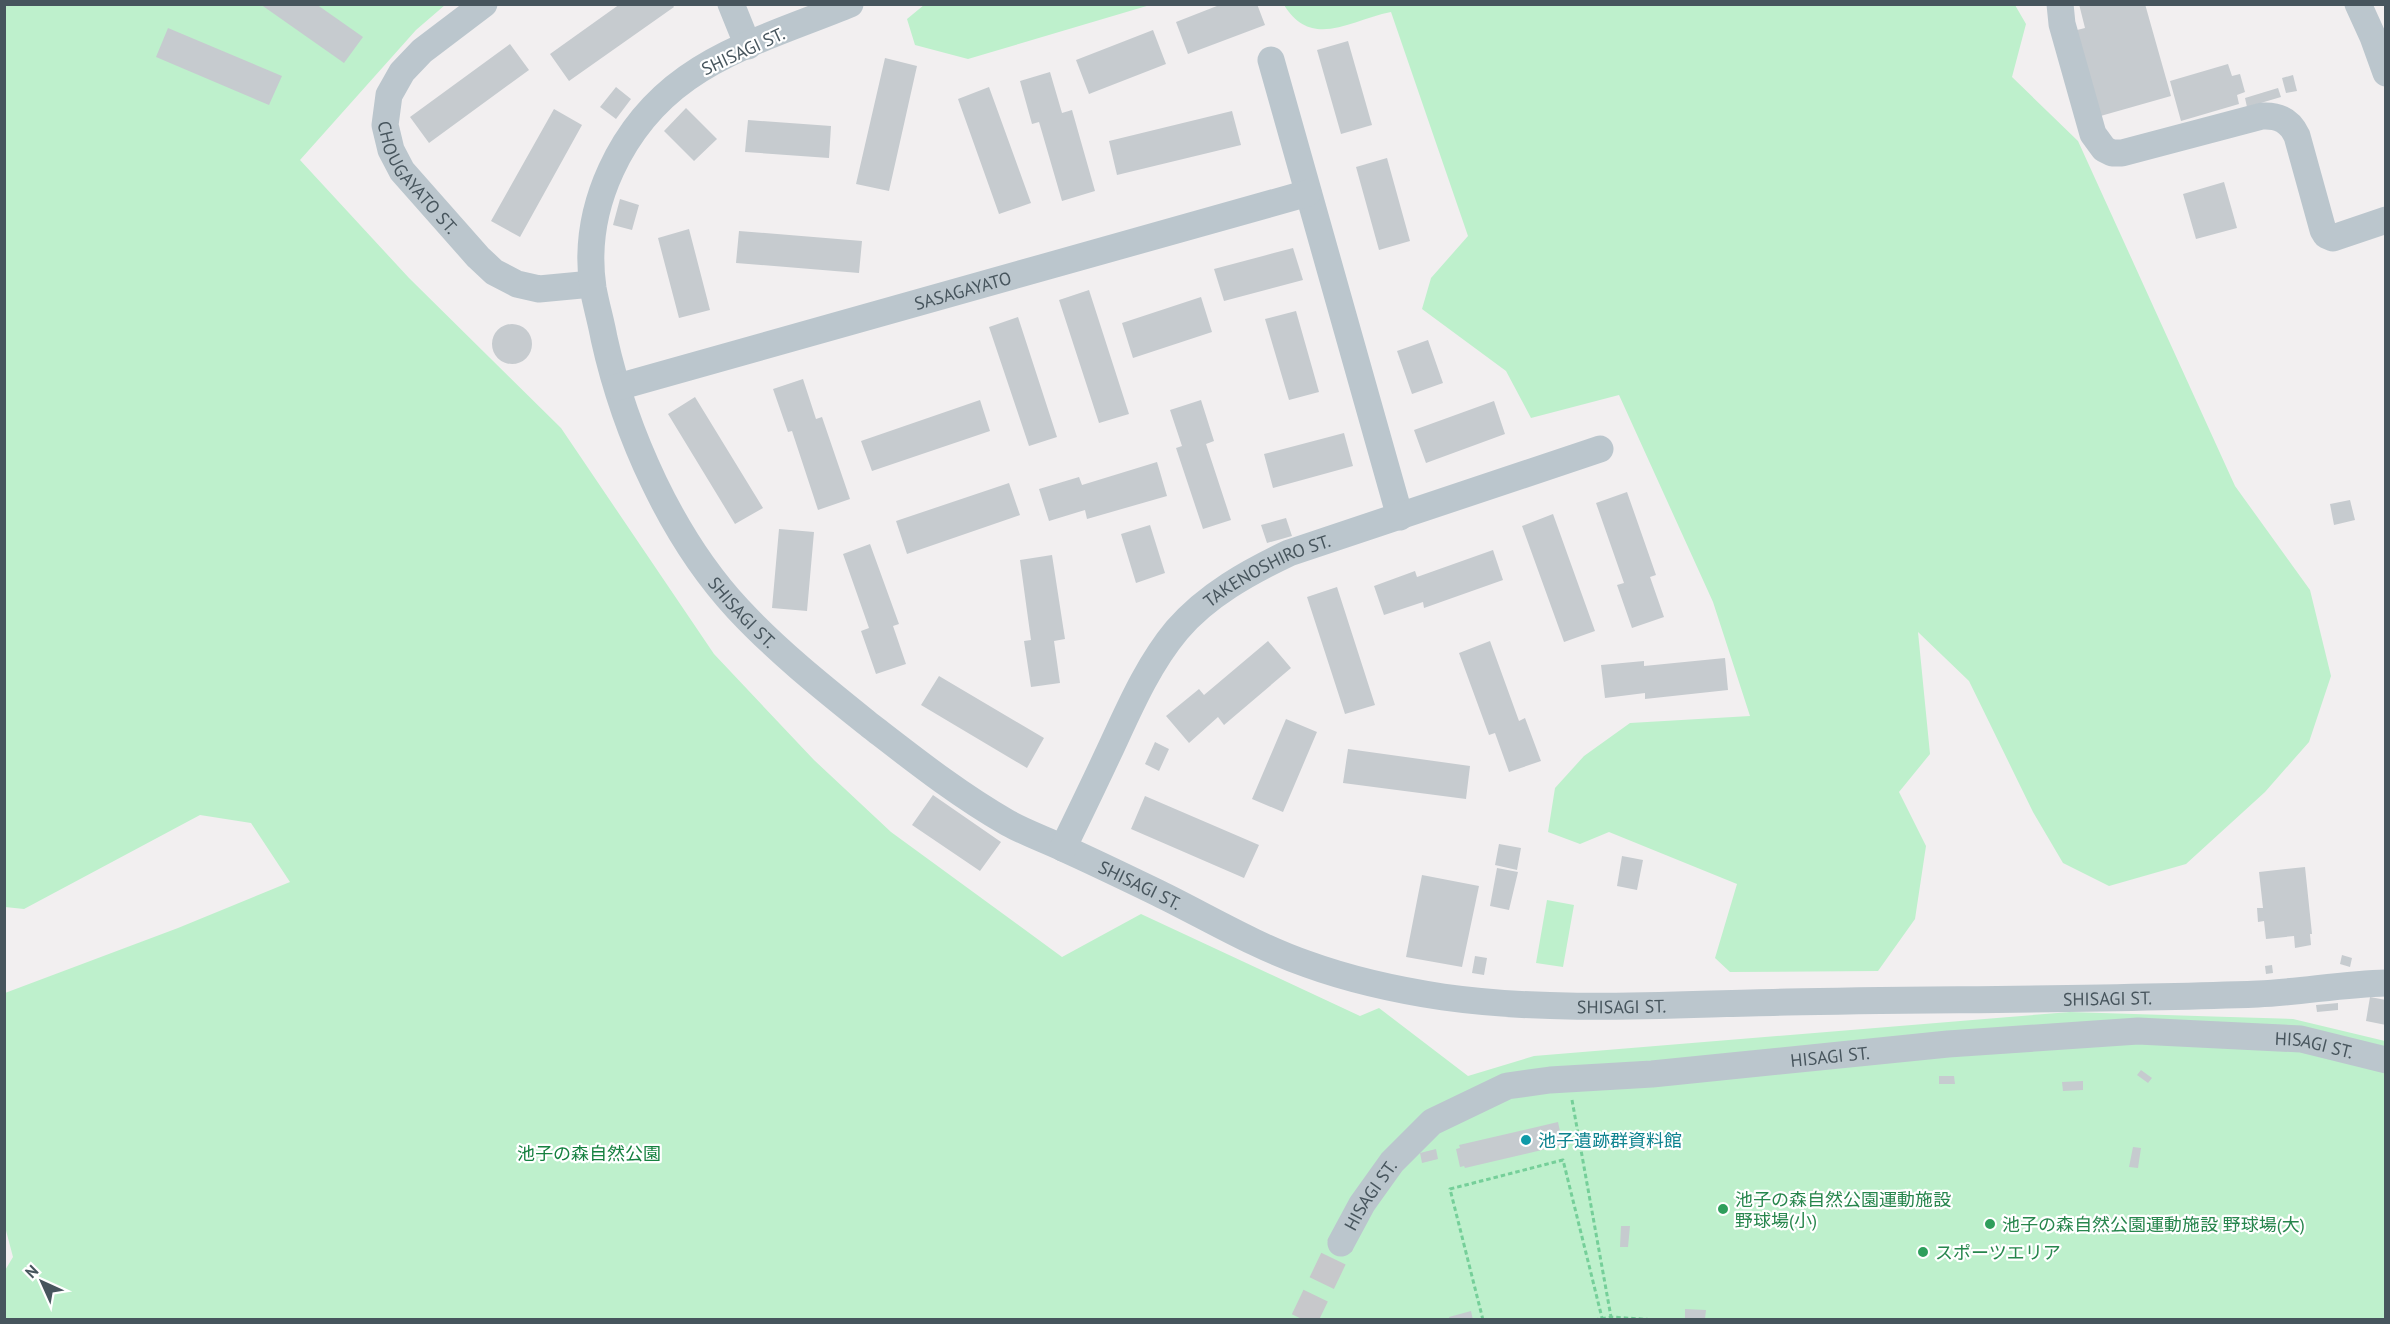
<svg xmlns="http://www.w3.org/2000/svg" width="2390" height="1324" font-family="'PT Sans','Noto Sans JP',sans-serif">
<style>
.green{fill:#bef0cc}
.building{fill:#c6cbcf}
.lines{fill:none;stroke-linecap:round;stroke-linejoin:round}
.minor-tunnel{stroke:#c7c8cb;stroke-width:27;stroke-dasharray:27 14;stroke-linecap:butt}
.path{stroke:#75cf99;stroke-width:3;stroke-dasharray:4.5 3;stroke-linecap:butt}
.minor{stroke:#bbc6cd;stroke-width:27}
.culture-dot{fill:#0f9aa8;stroke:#fff;stroke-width:2}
.leisure-dot{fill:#2e9e5b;stroke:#fff;stroke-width:2}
.labels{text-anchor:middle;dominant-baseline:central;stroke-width:4.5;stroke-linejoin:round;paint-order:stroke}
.street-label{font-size:18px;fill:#47555d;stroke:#fff}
.culture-label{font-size:18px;fill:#0d838f;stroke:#fff;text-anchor:start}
.park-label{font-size:18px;fill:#168140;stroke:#fff}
.leisure-label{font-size:18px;fill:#27864d;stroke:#fff;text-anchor:start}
</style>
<rect width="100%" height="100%" fill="#f2eff0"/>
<!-- green -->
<path class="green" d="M5,5H445L416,30L300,160L409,278L561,428L714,654L814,760L891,832L1062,957L1141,914L1360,1016L1379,1008L1468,1076L1534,1056L2070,1012L2293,1019L2385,1041V1319L5,1320L4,1272L13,1257L4,1223L5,993L178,928L290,882L251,823L200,815L24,909L5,907Z
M924,5V4L1150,5L968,59L915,45L907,19Z
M1284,5H2015L2026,24L2012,77L2078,141L2235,486L2310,590L2331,676L2309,742L2265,792L2186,864L2109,886L2063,863L2033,812L1969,681L1918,632L1930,754L1899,792L1926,846L1915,919L1878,971L1730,972L1715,958L1737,884L1609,832L1580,844L1548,832L1555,788L1584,756L1630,723L1750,716L1713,602L1619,395L1531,418L1506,371L1422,309L1431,278L1468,236L1391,12C1350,20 1312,50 1284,5Z
M1547,900L1574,905L1563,967L1536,963Z"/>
<!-- building -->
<path class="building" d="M260,4H316L363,37L344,63Z
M620,4H672L674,7L569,81L550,54Z
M1222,4H1257L1265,25L1188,54L1176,22Z
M2079,4H2145L2171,96L2097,117L2073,31L2085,28Z
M168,28L282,76L269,105L156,57Z
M1153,30L1166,64L1089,94L1076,60Z
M1348,41L1372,125L1341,134L1317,50Z
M510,44L529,70L429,143L410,117Z
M885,58L917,66L889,191L856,184Z
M2228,64L2232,76L2240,74L2245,92L2237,95L2239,104L2181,121L2170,81Z
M1050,72L1062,113L1072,110L1095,191L1062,201L1039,122L1032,124L1020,81Z
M2293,75L2297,91L2286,93L2282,78Z
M616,87L631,99L616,119L600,107Z
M989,87L1031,203L999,214L958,99Z
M2278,88L2281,97L2247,107L2245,98Z
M686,108L717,139L694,161L664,131Z
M554,109L582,125L520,237L491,221Z
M1232,111L1241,145L1117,175L1109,141Z
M748,120L831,126L829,158L745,152Z
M1387,158L1410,241L1379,250L1356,167Z
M2224,182L2237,228L2196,239L2183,194Z
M620,199L639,205L632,230L613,225Z
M689,229L710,310L679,318L658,238Z
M739,231L862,241L859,273L736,263Z
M1293,248L1303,280L1224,301L1214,269Z
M1089,290L1129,414L1099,423L1059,300Z
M1201,297L1212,332L1133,358L1122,323Z
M1296,311L1319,392L1289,400L1265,319Z
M1018,317L1057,437L1029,446L989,327Z
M492 344a20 20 0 1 1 40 0a20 20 0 1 1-40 0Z
M1428,340L1443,383L1412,394L1397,351Z
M803,379L816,419L822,417L850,499L818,510L792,431L788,432L773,389Z
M695,397L763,508L735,524L668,414Z
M980,400L990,431L872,471L861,441Z
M1201,400L1214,441L1206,444L1231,520L1203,529L1176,448L1182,446L1170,410Z
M1494,401L1505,434L1426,463L1414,430Z
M1344,433L1353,466L1273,488L1264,454Z
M1157,462L1167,496L1087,519L1085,510L1049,521L1039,489L1079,477L1082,485Z
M1009,483L1020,515L907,554L896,521Z
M1627,492L1656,575L1650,577L1664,617L1632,628L1617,585L1624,583L1596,503Z
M2350,500L2355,520L2334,525L2330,504Z
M1553,514L1595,631L1564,642L1522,526Z
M1286,518L1292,536L1267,543L1261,525Z
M1150,525L1165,573L1136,583L1121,534Z
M779,529L814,532L807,611L772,608Z
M870,544L899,624L893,626L906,664L876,674L861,631L869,628L843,554Z
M1493,550L1503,580L1424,608L1423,602L1384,615L1374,586L1415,571L1417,577Z
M1052,555L1065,639L1054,641L1060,683L1031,687L1024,641L1031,640L1020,560Z
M1337,587L1375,705L1345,714L1307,597Z
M1268,641L1291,668L1224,725L1218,717L1189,743L1166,716L1199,689L1204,695Z
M1490,641L1519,721L1525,718L1541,761L1509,772L1495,733L1489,735L1459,653Z
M1725,658L1728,690L1645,699V693L1605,698L1601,665L1644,661V666Z
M939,676L1044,738L1027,768L921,705Z
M1286,719L1317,732L1283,812L1252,799Z
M1155,742L1169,749L1159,771L1145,764Z
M1348,749L1470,766L1466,799L1343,783Z
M933,795L1001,842L980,871L912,825Z
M1145,796L1259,845L1244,878L1131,829Z
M1499,844L1521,848L1517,870L1495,865Z
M1622,856L1643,860L1637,890L1617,886Z
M2305,867L2312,934H2310L2311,945L2295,948L2294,936L2266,939L2264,921L2258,922L2257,908H2263L2259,872Z
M1497,868L1518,872L1509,910L1490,906Z
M1422,875L1479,886L1462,967L1406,957Z
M2342,955L2352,958L2350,967L2340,964Z
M1475,956L1487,958L1484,975L1472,973Z
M2272,965L2273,973L2266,974L2265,966Z
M2370,997L2386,1000V1025L2366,1021Z
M2338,1003V1010L2317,1012L2316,1005Z
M2141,1070L2152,1078L2148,1083L2137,1075Z
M1939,1076H1954L1955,1084H1939Z
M2083,1081V1090L2063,1091L2062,1082Z
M1558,1122L1563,1145L1465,1168L1464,1166L1460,1167L1456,1149L1460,1148L1459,1145Z
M2133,1147L2141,1148L2138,1168L2129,1167Z
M1436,1149L1438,1159L1422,1163L1420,1153Z
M1621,1226H1630L1628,1247H1620Z
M1685,1309L1706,1310L1705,1319L1685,1318Z
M1471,1311L1473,1320H1450L1449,1317Z"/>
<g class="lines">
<!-- minor-tunnel -->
<path class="minor-tunnel" d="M1304,1320L1341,1243"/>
<!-- path -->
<path class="path" d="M1572,1100L1611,1317
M1483,1320L1450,1189L1563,1160L1602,1318
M1594,1320L1611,1317L1656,1320"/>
<!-- minor -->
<g class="minor">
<path id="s1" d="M484,4L422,51L402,72L389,95L385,125L391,150L402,171L478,257L494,272L517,284L539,289L592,284"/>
<path d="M731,4L748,46"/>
<path id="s2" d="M850,4C797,26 733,45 687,78C622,124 581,207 593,288C596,305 601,321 604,338C625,433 672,538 738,609C779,653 826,690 872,727C916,761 959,795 1008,823C1026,833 1046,840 1065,849C1096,863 1127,878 1158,893C1207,917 1255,946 1307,964C1351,980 1397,990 1443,997C1557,1013 1672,1004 1787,1002C1944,999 2101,1000 2258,994C2301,992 2343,984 2386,983"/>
<path d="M2060,4L2062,24L2093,134L2104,149L2112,153H2122L2262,116C2279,115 2290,121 2297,136L2323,230L2326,235L2333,238L2386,220"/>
<path d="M2358,4L2373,37L2386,73"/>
<path d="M1271,60L1400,517"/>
<path id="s3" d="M618,387L1308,193"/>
<path id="s4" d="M1063,848C1081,811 1099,774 1116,737C1133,700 1151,661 1177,630C1207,595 1249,572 1289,553L1600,449"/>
<path id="s5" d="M1341,1243L1362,1204L1392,1162L1432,1122L1507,1086L1550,1080L1652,1074L1948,1044L2138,1031L2301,1039L2386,1060"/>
</g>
</g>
<!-- markers -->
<circle class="culture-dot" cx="1526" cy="1140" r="6"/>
<g class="leisure-dot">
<circle cx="1723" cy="1209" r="6"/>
<circle cx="1990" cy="1224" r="6"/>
<circle cx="1923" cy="1252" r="6"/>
</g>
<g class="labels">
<!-- street labels -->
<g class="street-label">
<text transform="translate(743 51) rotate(-25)">SHISAGI ST.</text>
<text stroke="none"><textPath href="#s1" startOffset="226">CHOUGAYATO ST.</textPath></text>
<text stroke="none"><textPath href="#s3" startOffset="358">SASAGAYATO</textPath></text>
<text stroke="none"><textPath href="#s4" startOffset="356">TAKENOSHIRO ST.</textPath></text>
<text stroke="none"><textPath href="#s2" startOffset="783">SHISAGI ST.</textPath></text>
<text stroke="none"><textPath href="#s2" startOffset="1269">SHISAGI ST.</textPath></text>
<text stroke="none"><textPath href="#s2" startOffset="2259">SHISAGI ST.</textPath></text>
<text stroke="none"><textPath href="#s2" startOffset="1773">SHISAGI ST.</textPath></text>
<text stroke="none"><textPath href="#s5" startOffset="1046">HISAGI ST.</textPath></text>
<text stroke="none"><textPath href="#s5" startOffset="560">HISAGI ST.</textPath></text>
<text stroke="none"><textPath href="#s5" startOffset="56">HISAGI ST.</textPath></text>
</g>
<!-- culture labels -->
<g class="culture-label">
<text x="1538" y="1140">池子遺跡群資料館</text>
</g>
<!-- park labels -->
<g class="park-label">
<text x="589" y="1153">池子の森自然公園</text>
</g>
<!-- leisure labels -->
<g class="leisure-label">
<text x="1735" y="1199">池子の森自然公園運動施設<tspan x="1735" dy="21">野球場(小)</tspan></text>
<text x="2002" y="1224">池子の森自然公園運動施設 野球場(大)</text>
<text x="1935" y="1252">スポーツエリア</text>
</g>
</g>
<!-- border -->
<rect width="2390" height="1324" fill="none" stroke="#47555d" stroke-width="12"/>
<!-- north arrow -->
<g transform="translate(42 1282) rotate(315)" stroke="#ffffff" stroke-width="4.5" paint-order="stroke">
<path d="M0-4.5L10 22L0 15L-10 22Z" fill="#47555d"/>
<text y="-9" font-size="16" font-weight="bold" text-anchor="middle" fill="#47555d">N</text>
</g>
</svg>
